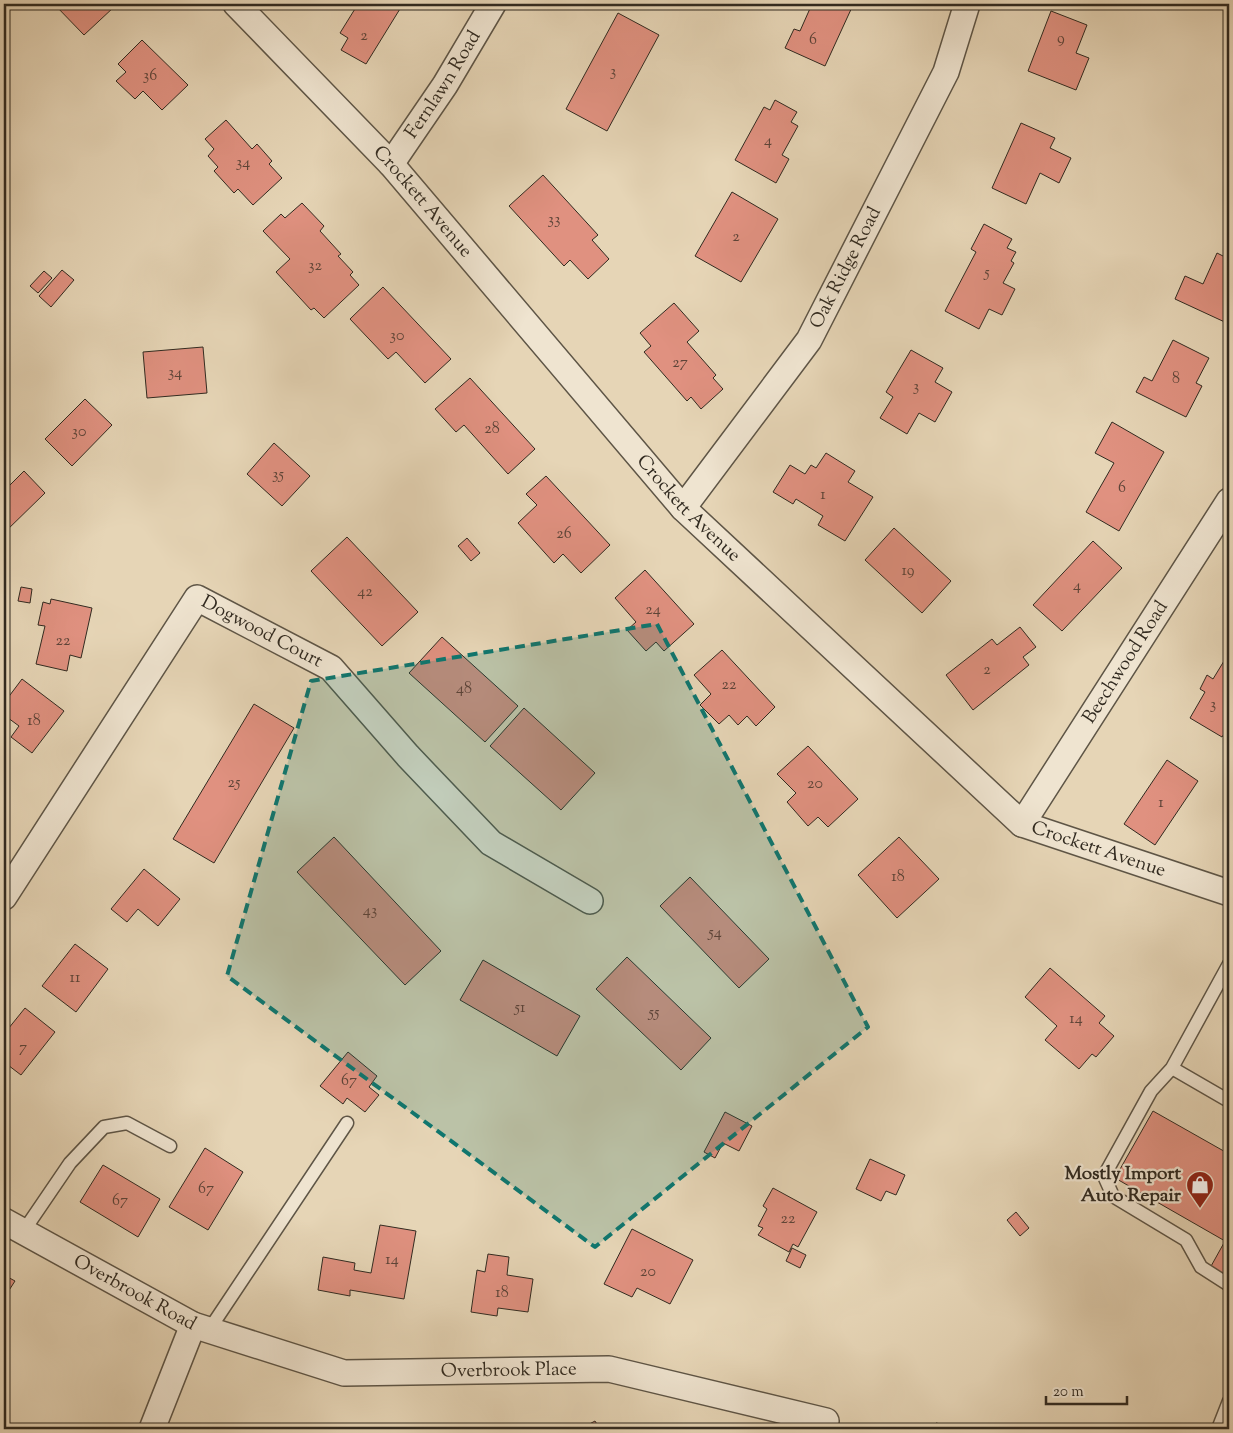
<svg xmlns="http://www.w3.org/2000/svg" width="1233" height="1433" font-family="'Sorts Mill Goudy',serif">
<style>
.building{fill:#e09180;stroke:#312a20}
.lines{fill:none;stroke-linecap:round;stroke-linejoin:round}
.lane-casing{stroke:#5e5546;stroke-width:15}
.street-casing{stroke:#5e5546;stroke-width:28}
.lane{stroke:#efe4d0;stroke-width:12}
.street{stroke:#efe4d0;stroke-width:25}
.marked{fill:#0f766e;fill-opacity:0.2;stroke:#0f766e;stroke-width:4;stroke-dasharray:10 6;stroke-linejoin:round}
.labels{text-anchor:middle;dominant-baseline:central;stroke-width:4.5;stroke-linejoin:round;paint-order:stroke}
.number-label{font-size:16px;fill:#5d4438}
.street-label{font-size:19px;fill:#312a20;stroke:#efe4d0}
.poi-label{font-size:19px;font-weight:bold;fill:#312a20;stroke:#efe4d0;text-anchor:end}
</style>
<rect width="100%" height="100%" fill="#e6d5b6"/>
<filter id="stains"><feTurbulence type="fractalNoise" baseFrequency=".004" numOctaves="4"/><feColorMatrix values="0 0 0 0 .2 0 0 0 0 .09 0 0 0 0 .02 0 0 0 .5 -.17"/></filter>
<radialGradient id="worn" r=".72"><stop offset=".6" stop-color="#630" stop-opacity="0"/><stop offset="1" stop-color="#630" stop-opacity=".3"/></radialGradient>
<!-- building -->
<path class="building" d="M54,4H111L114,7L84,35Z
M358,4H403L366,64L341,50L348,38L340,33Z
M812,4L853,5L825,66L785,48L794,29L800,31Z
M1051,11L1087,25L1076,53L1089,58L1076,90L1028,71Z
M618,13L659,35L607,131L566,109Z
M142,40L188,85L162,110L143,91L135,99L116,81L126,72L118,64Z
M775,100L797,112L791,122L798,126L782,155L789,159L776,183L735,160L764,107L770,110Z
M226,120L252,149L257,144L272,161L269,164L282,178L253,205L238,189L234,193L214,171L218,167L208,156L214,149L205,139Z
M1021,123L1055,138L1050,148L1071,158L1059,183L1040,173L1026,204L992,188Z
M543,175L598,235L592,240L609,259L588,279L570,260L564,266L509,206Z
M732,192L778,219L741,282L695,256Z
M302,203L324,226L320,231L341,254L338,256L353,272L350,275L359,285L324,318L314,308L311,310L276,272L290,259L263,231L281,214L285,218Z
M984,224L1012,239L1007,248L1016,252L1011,261L1014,263L1003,283L1015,289L1002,315L989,309L979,329L945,311L976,252L971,249Z
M1217,253L1229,259V324L1175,299L1185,276L1203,284Z
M62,270L74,280L51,307L39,296Z
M44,271L52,278L38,293L30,286Z
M383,287L451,359L425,383L396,352L388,359L350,319Z
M674,303L699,331L687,342L716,375L713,378L723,389L701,409L691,397L687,401L644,352L651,346L640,333Z
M1173,340L1209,358L1196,383L1202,386L1186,417L1136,392L1144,377L1152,381Z
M203,347L207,393L147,398L143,352Z
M911,350L943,368L935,382L952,392L935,422L919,413L907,434L880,418L893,397L886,392Z
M470,378L535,449L508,474L464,425L456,432L435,409Z
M85,399L112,425L72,466L45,439Z
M1112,422L1164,452L1119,531L1086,512L1114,463L1095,453Z
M274,443L310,476L282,506L247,474Z
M826,453L855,471L848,482L873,497L845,541L818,525L823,516L796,499L793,504L773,492L790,465L805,474L811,465L816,468Z
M24,471L45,493L4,533V491Z
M546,476L610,545L581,573L563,554L554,563L518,523L537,505L526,494Z
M894,528L951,581L922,613L865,560Z
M347,537L418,612L382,646L311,571Z
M467,538L480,553L471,561L458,546Z
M1093,541L1122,568L1062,631L1033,605Z
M645,570L694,624L664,651L656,642L646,651L627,630L636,622L615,598Z
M21,587L32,589L30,603L18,601Z
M51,599L92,608L81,658L70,655L67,671L36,664L45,626L38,625L43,602L50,604Z
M1020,627L1036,647L1023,657L1029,665L973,710L946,675L992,639L997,645Z
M442,637L518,706L485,742L409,673Z
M722,650L775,707L756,726L747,716L738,725L729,715L719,724L700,705L711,694L694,675Z
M1224,661L1229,664V726L1222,737L1190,718L1205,692L1200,689L1207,675L1213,679Z
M22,679L64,711L32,753L11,737L19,726L4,715V703Z
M254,704L294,728L214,863L173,839Z
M524,708L595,773L561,810L490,746Z
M808,746L858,799L828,827L818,817L808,826L787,802L796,793L777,774Z
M1167,760L1198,781L1155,845L1124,824Z
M334,837L441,951L405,985L297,872Z
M899,837L939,879L897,918L858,875Z
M144,869L180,899L158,926L138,909L127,922L111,909Z
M690,877L769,959L739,988L660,906Z
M75,944L108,969L76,1012L42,986Z
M627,957L711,1038L681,1070L596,989Z
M483,960L580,1016L557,1056L460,1000Z
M1050,968L1105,1016L1099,1023L1114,1036L1096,1057L1092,1054L1079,1069L1045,1040L1057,1026L1025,997Z
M25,1008L55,1032L21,1075L4,1062V1034Z
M348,1052L377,1076L369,1087L379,1095L365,1112L347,1098L343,1104L320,1086Z
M1153,1111L1229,1154V1279L1210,1268L1225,1241L1115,1178Z
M725,1112L752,1126L739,1151L723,1143L715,1158L704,1152Z
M205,1148L243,1172L208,1230L169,1207Z
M870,1159L905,1175L896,1195L886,1191L881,1201L856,1189Z
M103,1165L160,1199L138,1237L80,1202Z
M773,1188L817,1212L798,1247L793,1244L789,1252L758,1235L763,1228L758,1226L767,1209L763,1206Z
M1016,1212L1029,1228L1020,1236L1007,1220Z
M380,1225L416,1231L404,1299L350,1290V1296L318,1290L323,1257L355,1263L354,1270L371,1273Z
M632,1229L693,1260L670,1304L637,1288L632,1297L604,1284Z
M792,1248L806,1255L800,1268L786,1261Z
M488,1254L509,1257L507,1275L533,1279L528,1312L498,1308L497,1316L471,1312L477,1270L485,1272Z
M4,1275L15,1281L6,1295L4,1294Z
M595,1421L600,1429H580Z
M936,1423L965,1429H935Z"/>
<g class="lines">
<defs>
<path id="lane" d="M1229,964L1172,1068L1229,1101
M1172,1068L1151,1091L1104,1176L1113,1196L1186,1240L1201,1267L1229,1285
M23,1232L70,1163L104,1127L127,1123L170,1146
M209,1330L347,1123
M1218,1429L1229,1401"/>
<g id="street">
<path id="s1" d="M236,4L391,164L683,508L1022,824L1229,893"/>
<path id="s2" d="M391,164L445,85L493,4"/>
<path id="s3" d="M683,508L809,340L946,72L967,4"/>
<path id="s4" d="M1022,824L1229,501"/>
<path id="s5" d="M4,897L197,598L331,668L408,756L491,843L590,901"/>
<path id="s6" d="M4,1221L193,1325L344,1373L609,1369L826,1421"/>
<path d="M152,1429L193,1325"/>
</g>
</defs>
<!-- lane casing -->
<use href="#lane" class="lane-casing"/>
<!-- street casing -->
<use href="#street" class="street-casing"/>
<!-- lane -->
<use href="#lane" class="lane"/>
<!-- street -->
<use href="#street" class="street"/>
</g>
<!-- marked area -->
<path class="marked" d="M657,624L868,1027L595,1247L227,976L311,681Z"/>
<!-- icons -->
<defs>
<symbol id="shop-pin" viewBox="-11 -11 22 30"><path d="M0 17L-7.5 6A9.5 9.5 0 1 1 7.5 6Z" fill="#8f2418" stroke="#efe4d0"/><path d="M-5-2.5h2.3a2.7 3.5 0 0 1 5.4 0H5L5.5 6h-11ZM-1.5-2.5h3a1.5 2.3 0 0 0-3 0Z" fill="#fff"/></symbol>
</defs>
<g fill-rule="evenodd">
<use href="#shop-pin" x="1184" y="1169" width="32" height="43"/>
</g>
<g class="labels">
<!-- number labels -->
<g class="number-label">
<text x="364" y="36">2</text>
<text x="1061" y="39">9</text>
<text x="813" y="40">6</text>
<text x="613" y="72">3</text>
<text x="150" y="76">36</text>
<text x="768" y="141">4</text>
<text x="243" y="163">34</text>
<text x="554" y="220">33</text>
<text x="736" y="237">2</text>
<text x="315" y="266">32</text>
<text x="987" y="273">5</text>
<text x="397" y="336">30</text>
<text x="680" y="363">27</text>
<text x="175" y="373">34</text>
<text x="1176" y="379">8</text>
<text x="916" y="387">3</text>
<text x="492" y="429">28</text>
<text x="79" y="432">30</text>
<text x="278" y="475">35</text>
<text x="1122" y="488">6</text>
<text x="823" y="495">1</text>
<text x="564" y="534">26</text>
<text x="908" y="571">19</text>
<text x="1077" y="586">4</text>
<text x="365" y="592">42</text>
<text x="653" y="610">24</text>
<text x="63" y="641">22</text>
<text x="987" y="670">2</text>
<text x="729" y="685">22</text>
<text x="464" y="689">48</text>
<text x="1213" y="705">3</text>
<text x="34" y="721">18</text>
<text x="234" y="783">25</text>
<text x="815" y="784">20</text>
<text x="1161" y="803">1</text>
<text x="898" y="877">18</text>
<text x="370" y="911">43</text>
<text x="715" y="933">54</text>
<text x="75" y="978">11</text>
<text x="520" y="1008">51</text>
<text x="654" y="1013">55</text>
<text x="1076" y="1019">14</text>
<text x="23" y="1048">7</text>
<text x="349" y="1081">67</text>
<text x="206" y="1189">67</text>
<text x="120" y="1201">67</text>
<text x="788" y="1219">22</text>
<text x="392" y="1260">14</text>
<text x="648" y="1272">20</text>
<text x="502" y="1293">18</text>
</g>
<!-- street labels -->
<g class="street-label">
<text stroke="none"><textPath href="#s2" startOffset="95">Fernlawn Road</textPath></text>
<text stroke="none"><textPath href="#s1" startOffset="272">Crockett Avenue</textPath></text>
<text stroke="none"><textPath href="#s3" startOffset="291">Oak Ridge Road</textPath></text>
<text stroke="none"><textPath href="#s1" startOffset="678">Crockett Avenue</textPath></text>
<text stroke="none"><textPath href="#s5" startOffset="429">Dogwood Court</textPath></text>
<text stroke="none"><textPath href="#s4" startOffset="192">Beechwood Road</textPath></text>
<text stroke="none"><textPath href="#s1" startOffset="1218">Crockett Avenue</textPath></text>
<text stroke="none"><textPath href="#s6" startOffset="149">Overbrook Road</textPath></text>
<text stroke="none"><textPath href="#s6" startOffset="539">Overbrook Place</textPath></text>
</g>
<!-- poi labels -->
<g class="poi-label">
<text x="1181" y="1174">Mostly Import<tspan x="1181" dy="22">Auto Repair</tspan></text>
</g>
</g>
<!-- margin -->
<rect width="1233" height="1433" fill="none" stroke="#e6d5b6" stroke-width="20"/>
<rect x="5" y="5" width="1223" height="1423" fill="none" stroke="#312a20" stroke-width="2.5"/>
<rect x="10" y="10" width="1213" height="1413" fill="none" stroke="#312a20"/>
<!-- scale -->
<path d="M1046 1396v8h81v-8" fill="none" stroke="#312a20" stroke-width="2.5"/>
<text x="1053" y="1396" font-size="15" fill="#312a20" stroke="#efe4d0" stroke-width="4" paint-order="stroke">20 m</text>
<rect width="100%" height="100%" filter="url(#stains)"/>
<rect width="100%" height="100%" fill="url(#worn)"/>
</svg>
